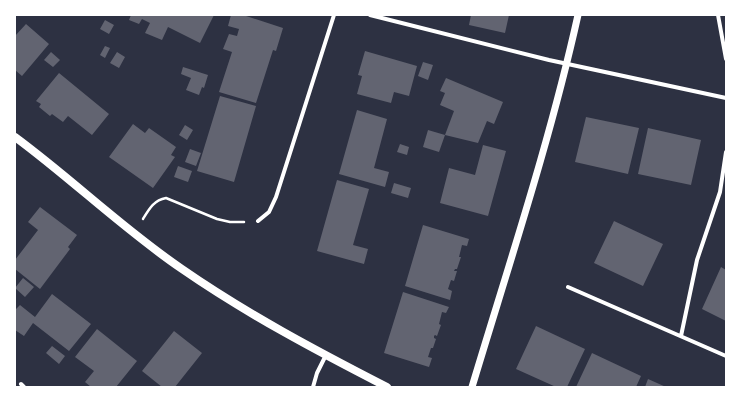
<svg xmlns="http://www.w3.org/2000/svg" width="741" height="402" font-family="Merriweather,serif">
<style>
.building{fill:#626471}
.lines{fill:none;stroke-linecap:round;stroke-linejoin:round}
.path{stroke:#fff;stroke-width:2.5}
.minor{stroke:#fff;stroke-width:4}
.tertiary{stroke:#fff;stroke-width:7}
.secondary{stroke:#fff;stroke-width:8}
</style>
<rect width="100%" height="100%" fill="#2d3142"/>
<!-- building -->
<path class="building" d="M131,15H214L200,43L168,27L162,40L145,33L150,23L142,19L139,24L129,20Z
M231,15H243L283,28L276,51L273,50L256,103L219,92L232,52L223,49L229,34L237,36L239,29L228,26Z
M471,15H509L505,33L469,25Z
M105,20L114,25L109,34L100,29Z
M26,24L49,44L22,76L15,70V36Z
M105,46L110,48L105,58L100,55Z
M365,51L417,66L409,96L394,92L391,103L357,94L362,76L358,75Z
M51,52L60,60L53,67L44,60Z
M117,52L125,57L119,68L110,63Z
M423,62L433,65L428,80L418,76Z
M183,67L208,75L204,88L202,87L199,95L186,90L191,78L181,74Z
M59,73L109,114L92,135L68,116L63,122L52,114L50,116L39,107L41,104L36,101Z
M446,78L503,102L494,124L487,121L478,143L445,135L439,152L423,147L428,130L445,135L454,111L440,105L445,93L440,91Z
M220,96L256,106L234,182L197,171Z
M357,110L387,119L374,168L389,172L385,187L339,174Z
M586,117L639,128L628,174L575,162Z
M133,124L145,133L149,128L176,147L171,155L175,157L153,188L109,157Z
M185,125L193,130L187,140L179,135Z
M648,128L701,140L691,185L638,174Z
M400,144L409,147L407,155L397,152Z
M483,145L506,151L488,216L440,203L449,168L475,175Z
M190,149L201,153L196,166L185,162Z
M178,166L192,171L188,182L174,177Z
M337,180L369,189L353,245L368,249L364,264L317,251Z
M394,183L411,188L408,198L391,193Z
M40,207L77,235L68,247L70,249L40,289L15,269V260L38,230L28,222Z
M614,221L663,244L643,286L594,263Z
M423,225L469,239L467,246L462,245L459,257H461L457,269H455L454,271H457L454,281L451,280L448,289L452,291L450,300L405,286Z
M721,267L726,270V321L702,309Z
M23,278L34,287L25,297L15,288Z
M403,292L449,307L446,313L442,312L439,324L441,325L437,336L435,335L434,336V338L436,339L433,348H431L428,357L432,358L429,367L384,353Z
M52,294L91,324L69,351L33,323L24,336L15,330V310L20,305L35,317Z
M536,326L585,349L567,387H556L516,369Z
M97,329L137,361L116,387H91L85,382L94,371L75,357Z
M174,331L202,353L175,387H162L142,371Z
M52,346L65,356L59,364L46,353Z
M592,353L641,376L636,387H576Z
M648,379L666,387H645Z"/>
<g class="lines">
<!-- path -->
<path class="path" d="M143,219C149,209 154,200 166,198L217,219L230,222H244"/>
<!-- minor -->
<path class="minor" d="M370,15L549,60L726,98
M718,15L726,59
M258,221L269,212L276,197L334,15
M568,287L726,356
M681,336L697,260L720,192L726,152
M21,384L24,387
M313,387L317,373L326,355"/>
<!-- tertiary -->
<path class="tertiary" d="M472,387C509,264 550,141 578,15"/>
<!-- secondary -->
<path class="secondary" d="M15,137C72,179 123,229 182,269C247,314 317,351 387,387"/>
</g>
<!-- border -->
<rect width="741" height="402" fill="none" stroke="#ffffff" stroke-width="32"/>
</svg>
